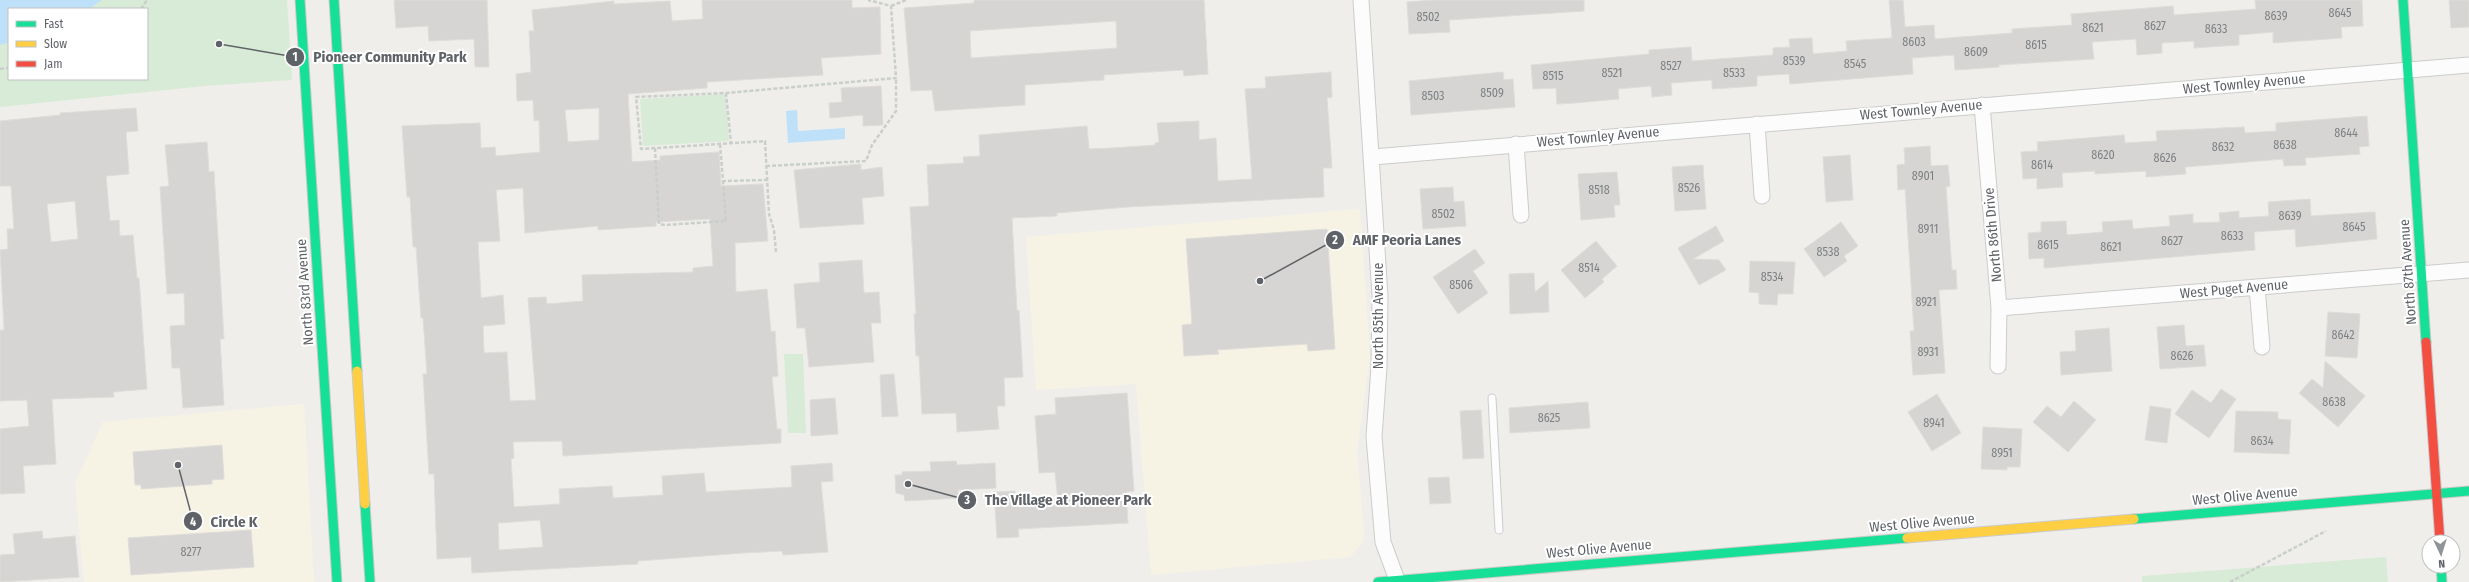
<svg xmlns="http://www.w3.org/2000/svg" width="2469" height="582" font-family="'Fira Sans Condensed',sans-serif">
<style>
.commercial{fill:#f7f3e4}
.green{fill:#d8ebd6;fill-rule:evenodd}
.water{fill:#bfe0f9}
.building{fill:#d6d5d3;stroke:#deddd9;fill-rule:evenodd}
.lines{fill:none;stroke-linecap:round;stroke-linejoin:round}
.lane-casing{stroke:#cbcccc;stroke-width:9}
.street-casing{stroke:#cbcccc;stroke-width:17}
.fast-casing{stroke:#cacacb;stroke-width:11}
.slow-casing{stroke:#cacacb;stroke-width:11}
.jam-casing{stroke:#cacacb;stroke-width:11}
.path{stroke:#cacfcc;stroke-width:2.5;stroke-dasharray:4 2;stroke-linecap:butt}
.lane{stroke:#fdfcfc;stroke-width:7}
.street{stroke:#fdfcfc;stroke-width:15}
.fast{stroke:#16e098;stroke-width:9}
.slow{stroke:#ffcf43;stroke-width:9}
.jam{stroke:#f24e42;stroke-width:9}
.labels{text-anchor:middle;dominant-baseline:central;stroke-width:4;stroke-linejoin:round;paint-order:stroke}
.number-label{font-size:12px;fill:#7e8184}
.street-label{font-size:14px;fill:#5f6368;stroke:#fff}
.leader{fill:none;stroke:#5f6368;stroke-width:1.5}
.callout-dot{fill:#5f6368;stroke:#fff;stroke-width:1.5}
.mark-label{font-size:12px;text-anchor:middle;font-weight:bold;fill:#fff}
.callout-label{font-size:15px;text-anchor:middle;font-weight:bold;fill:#5f6368;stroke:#fff;stroke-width:4;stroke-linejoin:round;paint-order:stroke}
</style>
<rect width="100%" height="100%" fill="#efeeea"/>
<!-- commercial -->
<path class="commercial" d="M1360,209L1370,357L1357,451L1364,535L1362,543L1350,557L1151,575L1136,384L1036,390L1026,237Z
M304,404L314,582H84L75,484L103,422Z"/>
<!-- green -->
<path class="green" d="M0,0H287L292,80L205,86L0,107ZM9,9H147V79H9Z
M726,94L729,141L643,146L640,99Z
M784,354H803L806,433H788Z
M2386,557L2388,582H2142V576Z"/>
<!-- water -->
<path class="water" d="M0,0H102L89,9H9V43L0,45Z
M797,110L798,131L845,128V139L788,143L786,111Z"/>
<!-- building -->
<path class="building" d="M394,0H487L489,67H475L474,39L429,41L428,26L396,28Z
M702,0H852V8L880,7L881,54L821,58L823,75L707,82V88L628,94L632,162L660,160V156L719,152L721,186L763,184L768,241L735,243L736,292L767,289L771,332L775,331L778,376L772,377L777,429H781V443L563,456L562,441L513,442L514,458L511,459L514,507L560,504L559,489L612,486L613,498L663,495L662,476L704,473L706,492L792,487L791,466L832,463L833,481L821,482L828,552L783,555L782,551L743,553L638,561V564L472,573L471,557L437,559L434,474H429L423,374H427L423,318H421L416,247H413L410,197H407L402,126L480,123L481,148L495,147L496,156L540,152L539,120L534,121L533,100L517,101L516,74L531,72L529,31H534L532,10L614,1V4L670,1L672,21L703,19ZM599,108V140L568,142L565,110ZM523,188L525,233L598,226V230L656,226V222L710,219L713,266L693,268V272L582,275L583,301L547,304L546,297L528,298L536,400L510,401L507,352L484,353L483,326L505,324L503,295L481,298L478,242L500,241L496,190ZM540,520L543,547L499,550L498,523Z
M974,0H1204L1208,74L1184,76L1183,70L1134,73L1104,75V80L1025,85V105L935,111L932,90L911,91L904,8L974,3ZM1116,21L1117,48L971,58L970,31Z
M1432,0H1584V11L1449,20L1450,32L1409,34L1407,2Z
M1889,0H1903L1905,27L1934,25L1935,39L2012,33V29L2072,25L2071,14L2173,6L2174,15L2256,9L2255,0H2362L2363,26L2341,27L2342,38L2273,43V32L2239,35V45L2194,48V41L2162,43V53L2137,55L2136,39L2092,42L2094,59L1999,65V67L1955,70L1954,55L1912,58L1913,74L1790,84L1789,74L1757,76V86L1712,89V80L1671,83L1672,95L1652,97L1651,86L1618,89L1619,99L1575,103L1557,104L1556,88L1533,89L1531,65L1649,54V50L1691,47L1692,61L1773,55V48L1790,47L1789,39L1812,38L1813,54L1847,51L1846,41L1892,38Z
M2449,0H2469V27L2451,28Z
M1331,72L1332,97L1327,98L1332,168H1323L1324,197L1128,207L1057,213V216L1012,218L1017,311L1019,310L1023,377L1004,378L1005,406H997L999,429L957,432L956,413L922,414L919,356H916L914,314H916L910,207L929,206L927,165L964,163L963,157L980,156L979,135L1087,126L1089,149L1113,148L1155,145V143L1159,142L1157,123L1199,121V140L1216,138L1218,181L1252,179L1245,89L1266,88L1265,77Z
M1503,72L1504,80L1513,79L1515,107L1411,115L1409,81Z
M881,86L883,125L863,126V115L830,118L829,103L842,102L841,88Z
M136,108L138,131L126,132L129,174L106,176L110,221L119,220L120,236L133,235L137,278H139L147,389L113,392L114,397L52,399L56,464L23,466L25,493L0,494V429L29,426L27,400L0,401V330H4L0,250L8,249L7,229H14L11,186H0V121L60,115V113ZM75,201L78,239L51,242L47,204Z
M2367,116L2369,146L2359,147L2360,154L2305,158L2306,165L2284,166L2283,159L2247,162L2185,167L2186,174L2146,177V171L2095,174V171L2062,173L2063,187L2037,189V178L2023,179L2021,152L2038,151L2037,142L2124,135L2125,143L2157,141L2156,131L2244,127L2245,133L2276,131V123Z
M207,142L209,172L214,171L224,339H220L224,405L183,408L180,368H172L170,326L185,325L184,293L167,294L160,187L169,186L165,145Z
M1930,146L1931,166L1948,165L1950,186L1946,187L1952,270H1956L1957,289L1939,290L1945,373L1913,375L1910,331H1914L1905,189L1898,190L1897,165L1905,164L1904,148Z
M1850,155L1853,200L1826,202L1823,157Z
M861,164V170L882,167L884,196L862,198L864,224L800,228L794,170Z
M1703,165L1706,209L1675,211L1672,167Z
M1617,172L1620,205H1614L1615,217L1581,220L1578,174Z
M1453,187L1454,202L1464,201L1466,226L1423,229L1420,189Z
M2310,199L2311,216L2375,212L2377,239L2296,247L2295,229L2254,232L2255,250L2044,268V258L2029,259L2028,233L2041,232V222L2066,221L2067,235L2103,232L2102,222L2132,220L2133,229L2170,226L2169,216L2193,214V223L2220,222L2219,213L2239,211V218L2269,216L2268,202Z
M1841,222L1858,246L1844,256L1847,261L1824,277L1804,249Z
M1716,226L1724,241L1693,259L1719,260L1726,270L1699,285L1678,248Z
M1327,229L1335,349L1308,351L1307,344L1217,350L1219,354L1184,356L1182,325L1192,324L1186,239Z
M1596,241L1617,266L1602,279L1604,282L1585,298L1561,270Z
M1475,249L1485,263L1473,271L1488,293L1458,314L1433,277Z
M862,260L864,293L879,292L881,323H871L874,362L809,367L805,328H797L794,284L820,282L819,263Z
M1750,261L1795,262L1793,294H1778L1777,305L1759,304V293L1749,292Z
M1534,273L1535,292L1548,281L1549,312L1510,314L1509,274Z
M2328,312L2360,314L2357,358L2325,356Z
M2184,325L2186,346L2204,345L2206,366L2160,369L2157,327Z
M2109,328L2112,371L2061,375L2060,352L2076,351L2075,331Z
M2325,361L2365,396L2338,427L2299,393L2312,379L2323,388Z
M894,374L898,416L882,417L880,375Z
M2221,389L2236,399L2209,438L2175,414L2192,390L2211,403Z
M1127,393L1134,491L1126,492L1128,523L1018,529L1019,537L997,538L994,492L1015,491L1016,503L1058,501L1055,472L1039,473L1035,416L1056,414L1055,398Z
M1937,394L1961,433L1932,451L1908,412Z
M835,398L838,434L811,436L810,400Z
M2074,401L2096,420L2068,452L2033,422L2047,406L2061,417Z
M1588,402L1590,428L1510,433L1509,408Z
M2150,406L2171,409L2167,443L2145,440Z
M1481,410L1484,458L1463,459L1460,411Z
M2236,411L2278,412V419L2291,420L2289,454L2234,452Z
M1983,427L2022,429L2020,467H2007V470L1981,469Z
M222,445L224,479L212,480V484L141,489V485H135L133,452Z
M956,461L957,465L995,463L996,488L958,490L959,498L905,501L904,495L896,493L895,475H902V472L931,471L930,462Z
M1449,477L1451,503L1430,504L1428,478Z
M251,530L254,567L131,575L128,538Z
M42,531L43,539L75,536L79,577L0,582V555L15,554L13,534Z"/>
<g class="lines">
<defs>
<path id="lane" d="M1492,398L1499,530"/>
<path id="street" d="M1361,0L1380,296L1379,367L1374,437L1383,542L1397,580
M1982,105L1999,308L1998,366
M1757,124L1762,196
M1516,144L1521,215
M1373,157L2469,65
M2257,287L2262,347
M1999,308L2469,270"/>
<path id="fast" d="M300,0L337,582
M334,0L357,371
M2403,0L2426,342
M365,504L370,582
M2134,519L2469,491
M2441,566L2442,582
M1378,582L1907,538"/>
<path id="slow" d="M357,371L365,504
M1907,538L2134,519"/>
<path id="jam" d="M2426,342L2440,542"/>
</defs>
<!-- lane casing -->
<use href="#lane" class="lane-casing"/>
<!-- street casing -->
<use href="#street" class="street-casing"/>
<!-- fast casing -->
<use href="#fast" class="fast-casing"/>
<!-- slow casing -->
<use href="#slow" class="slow-casing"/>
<!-- jam casing -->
<use href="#jam" class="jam-casing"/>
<!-- path -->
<path class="path" d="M891,6L906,0
M141,9L147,0
M0,69L9,68
M726,93L731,143
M720,144L723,181L767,180
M655,148L659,224L665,225L726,221L723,181
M766,166L866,161L872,145L896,111V78
M776,252L774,230L769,214L765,141L641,149L636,97L726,93L896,78L891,6L868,0
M2230,582L2326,531"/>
<!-- lane -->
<use href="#lane" class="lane"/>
<!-- street -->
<use href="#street" class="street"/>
<!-- fast -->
<use href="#fast" class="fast"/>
<!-- slow -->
<use href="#slow" class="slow"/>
<!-- jam -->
<use href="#jam" class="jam"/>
</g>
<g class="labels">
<!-- number labels -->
<g class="number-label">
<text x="2340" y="13">8645</text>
<text x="2276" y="16">8639</text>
<text x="1428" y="17">8502</text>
<text x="2155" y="26">8627</text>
<text x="2093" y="28">8621</text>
<text x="2216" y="29">8633</text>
<text x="1914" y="42">8603</text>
<text x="2036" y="45">8615</text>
<text x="1976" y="52">8609</text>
<text x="1794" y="61">8539</text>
<text x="1855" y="64">8545</text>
<text x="1671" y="66">8527</text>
<text x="1612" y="73">8521</text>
<text x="1734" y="73">8533</text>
<text x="1553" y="76">8515</text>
<text x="1492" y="93">8509</text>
<text x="1433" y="96">8503</text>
<text x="2346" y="133">8644</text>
<text x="2285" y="145">8638</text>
<text x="2223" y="147">8632</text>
<text x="2103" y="155">8620</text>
<text x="2165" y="158">8626</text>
<text x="2042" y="165">8614</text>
<text x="1923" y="176">8901</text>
<text x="1689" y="188">8526</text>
<text x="1599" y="190">8518</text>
<text x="1443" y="214">8502</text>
<text x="2290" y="216">8639</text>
<text x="2354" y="227">8645</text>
<text x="1928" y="229">8911</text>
<text x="2232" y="236">8633</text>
<text x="2172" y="241">8627</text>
<text x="2048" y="245">8615</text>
<text x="2111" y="247">8621</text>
<text x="1828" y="252">8538</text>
<text x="1589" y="268">8514</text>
<text x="1772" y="277">8534</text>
<text x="1461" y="285">8506</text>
<text x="1926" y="302">8921</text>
<text x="2343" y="335">8642</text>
<text x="1928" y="352">8931</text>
<text x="2182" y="356">8626</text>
<text x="2334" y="402">8638</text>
<text x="1549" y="418">8625</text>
<text x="1934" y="423">8941</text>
<text x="2262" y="441">8634</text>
<text x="2002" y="453">8951</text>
<text x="191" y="552">8277</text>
</g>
<!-- street labels -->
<g class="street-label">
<text transform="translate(2244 84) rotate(-5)">West Townley Avenue</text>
<text transform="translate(1921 110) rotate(-5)">West Townley Avenue</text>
<text transform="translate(1598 137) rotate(-5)">West Townley Avenue</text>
<text transform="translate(1993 235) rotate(-95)">North 86th Drive</text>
<text transform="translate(2408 272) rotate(-94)">North 87th Avenue</text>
<text transform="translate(2234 289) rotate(-5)">West Puget Avenue</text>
<text transform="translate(305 292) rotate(-94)">North 83rd Avenue</text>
<text transform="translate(1378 316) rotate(-90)">North 85th Avenue</text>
<text transform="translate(2245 496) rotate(-5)">West Olive Avenue</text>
<text transform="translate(1922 523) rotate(-5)">West Olive Avenue</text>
<text transform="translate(1599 549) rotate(-5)">West Olive Avenue</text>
</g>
</g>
<!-- callouts -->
<path class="leader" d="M219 44L295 57M1260 281L1335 240M908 484L967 500M178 465L193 521"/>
<g class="callout-dot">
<circle cx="219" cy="44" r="4"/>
<circle cx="1260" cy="281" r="4"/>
<circle cx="908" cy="484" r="4"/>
<circle cx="178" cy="465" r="4"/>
<circle cx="295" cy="57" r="10"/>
<circle cx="1335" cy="240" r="10"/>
<circle cx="967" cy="500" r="10"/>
<circle cx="193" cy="521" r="10"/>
</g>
<g class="mark-label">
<text x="295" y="61">1</text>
<text x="1335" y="244">2</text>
<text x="967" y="504">3</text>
<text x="193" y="526">4</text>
</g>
<g class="callout-label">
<text x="390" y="62">Pioneer Community Park</text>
<text x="1407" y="245">AMF Peoria Lanes</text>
<text x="1068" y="505">The Village at Pioneer Park</text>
<text x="234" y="527">Circle K</text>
</g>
<!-- legend -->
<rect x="8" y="8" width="140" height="72" fill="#ffffff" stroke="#bfc1c3"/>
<rect x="16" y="21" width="20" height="6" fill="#16e098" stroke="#bfc1c3"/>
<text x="44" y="28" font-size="12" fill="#5f6368">Fast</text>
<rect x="16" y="41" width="20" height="6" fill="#ffcf43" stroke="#bfc1c3"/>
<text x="44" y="48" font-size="12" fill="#5f6368">Slow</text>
<rect x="16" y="61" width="20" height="6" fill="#f24e42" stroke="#bfc1c3"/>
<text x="44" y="68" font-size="12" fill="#5f6368">Jam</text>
<!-- north arrow -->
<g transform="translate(2441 554) rotate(176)"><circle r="19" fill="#ffffff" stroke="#bfc1c3"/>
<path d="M0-3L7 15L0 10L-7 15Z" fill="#919496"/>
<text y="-6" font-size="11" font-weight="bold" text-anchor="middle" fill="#5f6368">N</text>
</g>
</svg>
